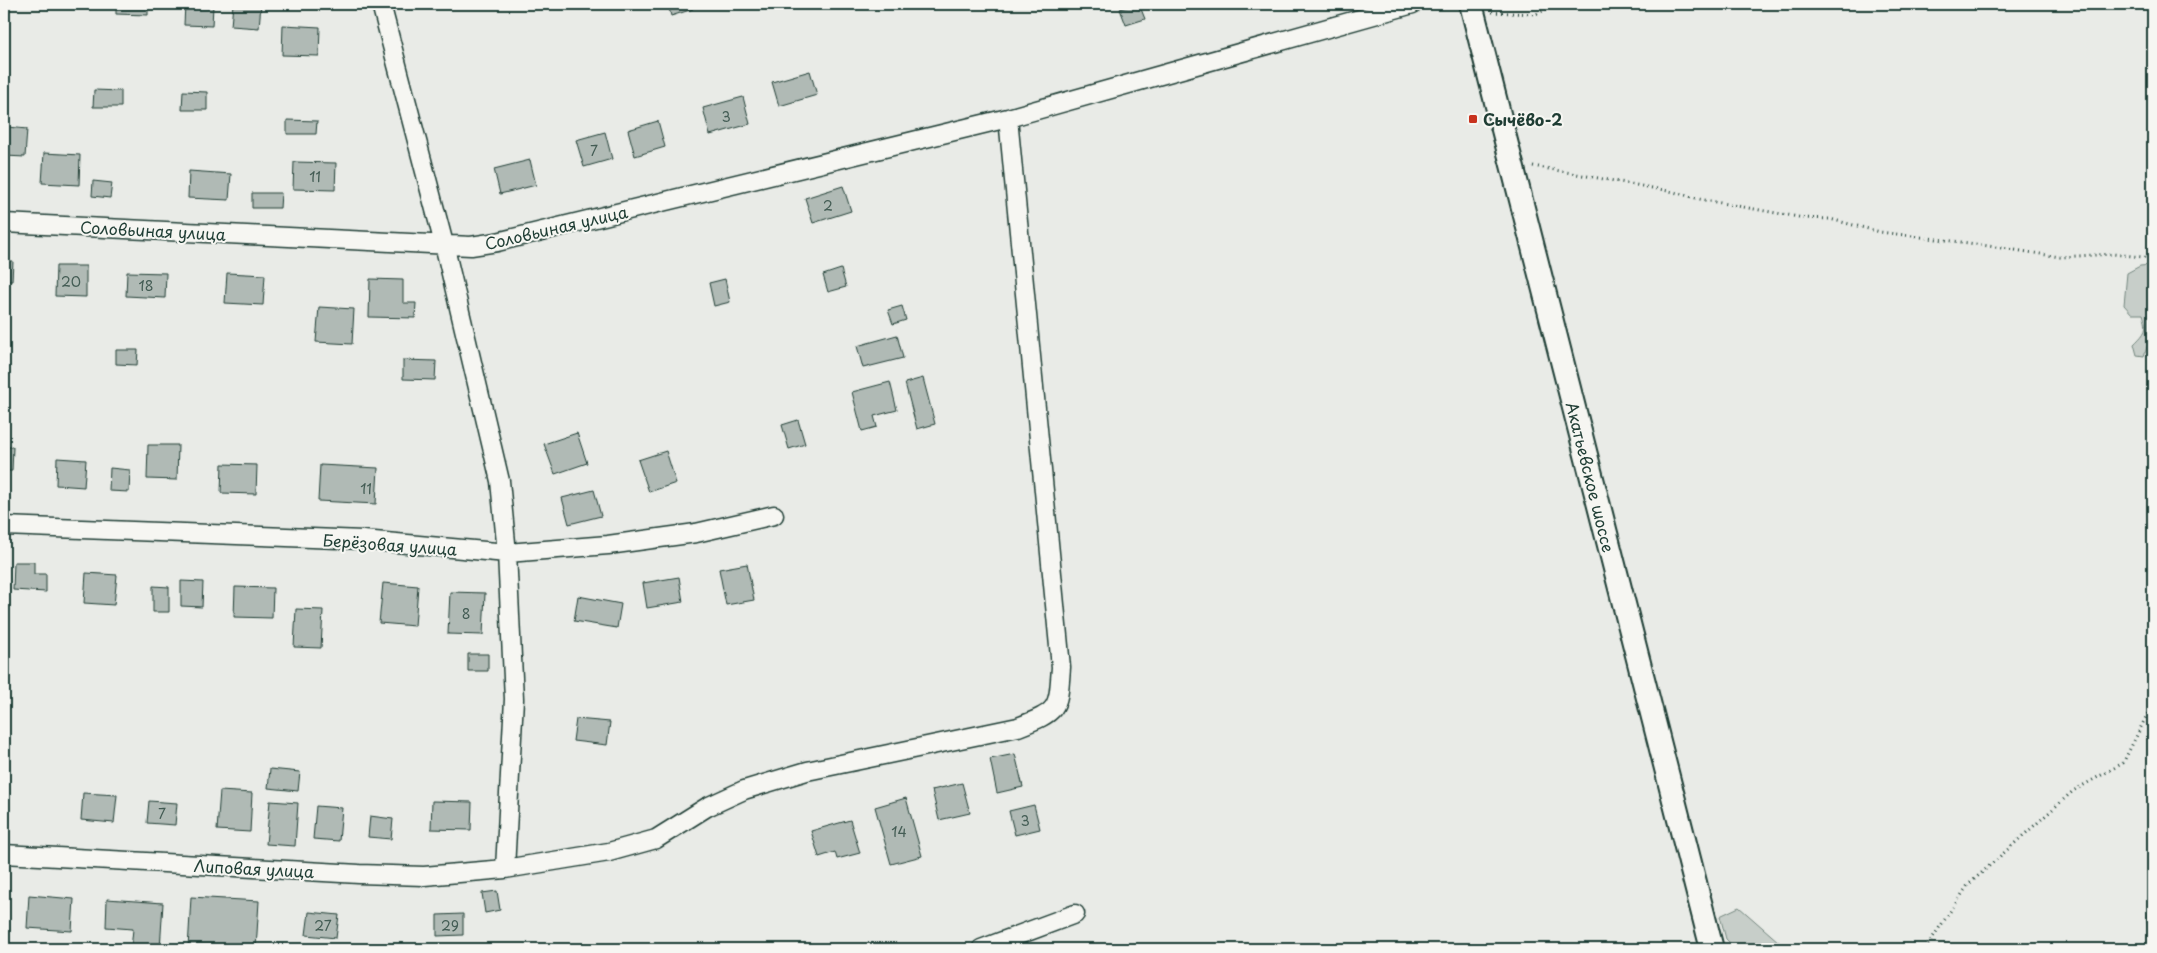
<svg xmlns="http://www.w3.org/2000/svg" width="2157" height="953" font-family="'Playpen Sans',sans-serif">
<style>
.green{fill:#c7cec9;stroke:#73867e}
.building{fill:#b0bab5;stroke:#1f3d34}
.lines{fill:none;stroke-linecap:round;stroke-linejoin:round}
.minor-casing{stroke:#1f3d34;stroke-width:21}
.tertiary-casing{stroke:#1f3d34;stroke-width:26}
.path{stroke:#1f3d34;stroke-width:3;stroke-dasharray:1 4;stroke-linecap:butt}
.minor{stroke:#f6f6f2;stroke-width:18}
.tertiary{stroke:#f6f6f2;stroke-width:22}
.poi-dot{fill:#c8321e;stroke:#f6f6f2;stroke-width:2}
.labels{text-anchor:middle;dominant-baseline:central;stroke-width:4;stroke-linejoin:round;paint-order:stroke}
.number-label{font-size:14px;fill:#435c54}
.poi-label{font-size:16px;font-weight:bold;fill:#1f3d34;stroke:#f6f6f2;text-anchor:start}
.street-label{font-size:16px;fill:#1f3d34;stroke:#f6f6f2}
</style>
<rect width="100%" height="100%" fill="#e9ebe7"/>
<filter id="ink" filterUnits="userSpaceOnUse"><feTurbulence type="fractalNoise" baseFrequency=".02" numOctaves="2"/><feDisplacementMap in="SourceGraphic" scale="10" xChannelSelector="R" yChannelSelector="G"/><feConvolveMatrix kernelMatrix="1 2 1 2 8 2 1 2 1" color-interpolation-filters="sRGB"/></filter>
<g filter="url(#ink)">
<!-- green -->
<path class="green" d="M2153,265V294L2149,308V341L2144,356L2137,355L2134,344C2146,332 2148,330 2143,314H2132L2124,305L2127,273L2140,266Z
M2153,874V949L2147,921Z
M1739,907L1787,949H1736L1726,939L1720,916Z"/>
<!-- building -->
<path class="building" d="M116,4H148V15L116,14Z
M185,4L213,5L212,26L184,25Z
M233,4H261L259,28L231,26Z
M668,4H691L693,9L671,16Z
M1136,4H1139L1145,19L1126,25L1120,9Z
M283,25L320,27L319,56L282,55Z
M810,71L817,95L779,106L772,82Z
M94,90L121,91V107H93Z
M183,91L207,92V110H182Z
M743,97L750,124L710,135L703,108Z
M287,120L317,121L316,134H287Z
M658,121L665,147L635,156L628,130Z
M7,127L27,129L25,157L5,156Z
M605,132L612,159L584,167L576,140Z
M44,153L80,155L79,185L42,183Z
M530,160L536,185L500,194L494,169Z
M294,162L336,163L335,190L293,189Z
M189,171L231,174L229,200L188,198Z
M93,181L112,183L110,198L92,196Z
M843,186L851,211L813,223L805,198Z
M252,193H281L280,208H252Z
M4,261H13L12,281H4Z
M56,266H86V297L55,296Z
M841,269L846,287L828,292L823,275Z
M127,272L166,273L165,298L126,296Z
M227,273L265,275L263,305L225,303Z
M370,279L403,280V303H416L415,318L369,317Z
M725,279L730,302L714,306L709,283Z
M902,306L906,320L893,324L888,310Z
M319,307L354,309L352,344L316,342Z
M897,335L903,358L863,368L857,346Z
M116,350H138L137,365L116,364Z
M403,360L436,361L435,380L403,379Z
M923,378L935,424L917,429L905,383Z
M890,382L897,410L874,416L877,427L862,431L852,392Z
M798,420L805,444L789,449L782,425Z
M577,433L587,463L555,474L544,444Z
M148,445H178L177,480L147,479Z
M4,447H13L12,471H4Z
M666,451L676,483L649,492L638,460Z
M57,458L86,460L84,487L56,485Z
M222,464L257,465L256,494L221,493Z
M320,465L378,468L376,504L318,501Z
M110,468L130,470L129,492L109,491Z
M594,490L601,516L569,524L562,498Z
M14,562H34V574H46V592L13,590Z
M747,564L754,600L726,605L719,569Z
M86,573L117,575L114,605L84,603Z
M679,577L683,602L647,608L643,583Z
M181,581L203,582L202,607L181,606Z
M383,583L418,586L415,626L379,623Z
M153,586L169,587V612H153Z
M235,587L273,588L272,618L234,617Z
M450,592L485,593L483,635L448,634Z
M578,596L621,604L617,628L574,621Z
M296,609L323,610L321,648L294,647Z
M468,654H488V671H468Z
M576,719L610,722L607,745L573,741Z
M1015,754L1023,787L997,793L990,759Z
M270,769L300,772L298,791L268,788Z
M962,783L970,813L939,820L932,790Z
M220,791L252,793L250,832L217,830Z
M83,793L117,795L114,823L81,820Z
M906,798L922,856L891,864L875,807Z
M149,801L177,803L175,825L147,823Z
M270,801L298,803L295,846L266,844Z
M432,801L472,802L471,830L431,829Z
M1034,805L1040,829L1015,835L1009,811Z
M316,806L342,808L339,841L313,839Z
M370,816L393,819L391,839L368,837Z
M850,820L860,853L837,859L835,852L819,857L811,831Z
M497,891L500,910L485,913L482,893Z
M29,895L74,899L72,931L27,928Z
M191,897L259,901L256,949H188Z
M107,899L163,903L160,949H131L133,929L106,927Z
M309,912L339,915L336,938L306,935Z
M463,914V935L437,936V915Z"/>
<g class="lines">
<defs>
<path id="minor" d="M381,4L444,244L500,481L507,553L514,699L505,869
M4,223L471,246L497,242L1008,118L1413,4
M4,526L363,540L507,553L608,545L696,533L774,515
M4,854L359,874L424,876L505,869L609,852L656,839L707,807L744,790L807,771L1018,727C1059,711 1058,710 1061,667L1008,118
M981,949L1075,914"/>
<path id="tertiary" d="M1471,4L1712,949"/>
</defs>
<!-- minor casing -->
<use href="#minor" class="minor-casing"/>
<!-- tertiary casing -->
<use href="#tertiary" class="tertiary-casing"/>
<!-- path -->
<path class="path" d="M1492,12L1536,14L1559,4
M1533,166L1674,192L1699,199L1804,218L1830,219L1880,232L1969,243L2060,257L2113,254L2153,258
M1925,949L1968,885L2073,791L2123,763L2153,703"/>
<!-- minor -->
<use href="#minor" class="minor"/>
<!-- tertiary -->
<use href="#tertiary" class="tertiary"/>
</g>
</g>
<!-- markers -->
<rect class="poi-dot" x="1468" y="114" width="10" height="10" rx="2.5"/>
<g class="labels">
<!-- number labels -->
<g class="number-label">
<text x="726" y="116">3</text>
<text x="594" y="150">7</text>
<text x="315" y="176">11</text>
<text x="828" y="205">2</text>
<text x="71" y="281">20</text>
<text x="146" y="285">18</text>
<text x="366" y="488">11</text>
<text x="466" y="613">8</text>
<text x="162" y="813">7</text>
<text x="1025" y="820">3</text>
<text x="899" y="831">14</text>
<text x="323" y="925">27</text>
<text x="450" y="925">29</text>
</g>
<!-- poi labels -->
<g class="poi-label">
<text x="1483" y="119">Сычёво-2</text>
</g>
<!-- street labels -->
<g class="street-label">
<text transform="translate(556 227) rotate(-13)">Соловьиная улица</text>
<text transform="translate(153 230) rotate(3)">Соловьиная улица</text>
<text transform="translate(1591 477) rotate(76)">Акатьевское шоссе</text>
<text transform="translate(390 544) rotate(4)">Берёзовая улица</text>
<text transform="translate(254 868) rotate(3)">Липовая улица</text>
</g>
</g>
<!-- margin -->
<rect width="2157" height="953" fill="none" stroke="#f6f6f2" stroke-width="20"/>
<rect x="10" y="10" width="2137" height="933" fill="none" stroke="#1f3d34" stroke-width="2" filter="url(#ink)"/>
</svg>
